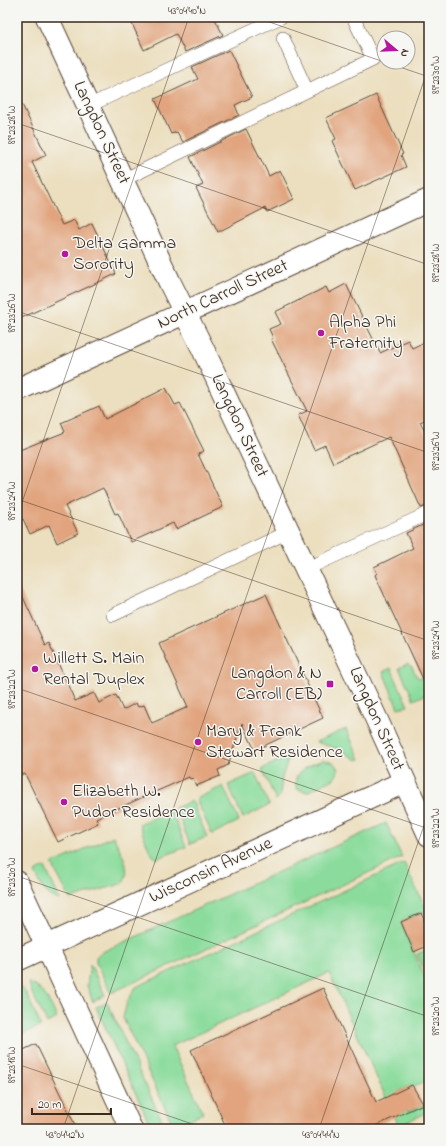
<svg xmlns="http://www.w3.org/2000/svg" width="446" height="1146" font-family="'Indie Flower',sans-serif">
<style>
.green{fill:#8bdc9c;stroke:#63835d}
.building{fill:#e1a47e}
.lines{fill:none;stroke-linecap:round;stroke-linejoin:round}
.lane-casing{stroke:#564536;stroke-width:14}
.street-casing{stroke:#564536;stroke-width:24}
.lane{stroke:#fff;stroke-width:13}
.street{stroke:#fff;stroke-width:22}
.ticks{fill:none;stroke:#3b2a1e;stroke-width:1;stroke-opacity:0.45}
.poi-dot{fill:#b5179e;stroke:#f6f6f2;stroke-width:1.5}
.labels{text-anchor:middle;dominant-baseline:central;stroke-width:3;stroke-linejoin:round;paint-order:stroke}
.street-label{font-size:18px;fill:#3b2a1e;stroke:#f6f6f2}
.poi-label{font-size:18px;fill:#3b2a1e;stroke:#f6f6f2;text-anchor:start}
.neatline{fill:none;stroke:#3b2a1e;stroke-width:1.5}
.ticks-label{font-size:10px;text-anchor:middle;fill:#3b2a1e}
</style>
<rect width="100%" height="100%" fill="#f6f6f2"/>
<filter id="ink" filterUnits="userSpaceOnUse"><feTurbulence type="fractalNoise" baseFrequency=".025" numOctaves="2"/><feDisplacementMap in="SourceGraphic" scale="8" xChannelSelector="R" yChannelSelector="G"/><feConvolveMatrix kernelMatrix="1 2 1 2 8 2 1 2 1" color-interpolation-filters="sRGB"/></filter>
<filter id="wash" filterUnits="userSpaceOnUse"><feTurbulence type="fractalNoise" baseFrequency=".012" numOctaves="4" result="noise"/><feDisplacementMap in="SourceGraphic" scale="16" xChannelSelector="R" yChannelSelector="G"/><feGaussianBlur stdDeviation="0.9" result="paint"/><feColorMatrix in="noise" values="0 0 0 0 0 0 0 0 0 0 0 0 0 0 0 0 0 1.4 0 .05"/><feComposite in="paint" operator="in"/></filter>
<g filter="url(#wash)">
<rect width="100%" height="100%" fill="#ecdfbf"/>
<!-- green -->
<path class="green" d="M407,664L412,667L417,677L429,681V693L414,700L399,668Z
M391,668L408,706L398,708L383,672Z
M346,729L360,759L357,760L339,749L316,742Z
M290,755L282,777L280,796L276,800L262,769Z
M323,760L334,763L338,769L337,774L334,779L307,792L297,789C290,772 310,765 323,760Z
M255,773L269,805L243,818L228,785Z
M223,786L239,821L212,834L196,799Z
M192,801L207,837L190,844L175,808Z
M171,810L186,847L156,859L150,852L139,824Z
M386,823L402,857L111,993L96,963V957L100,953Z
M113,836C119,849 135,871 121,884L70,899L52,864Z
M404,863L427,911L401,922L429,987V1084L421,1083L413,1087L412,1085L398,1092L408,1112L429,1102V1111L399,1126L329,973L172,1046L203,1113L174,1127L123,1018L127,1002L136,987Z
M45,867L60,900C45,896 41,886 35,872Z
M429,949V980L417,954Z
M90,964L105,995L93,1002L87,986Z
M17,983L26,993L41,1026L17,1036Z
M29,983C45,989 50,1003 57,1018L47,1023L31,991Z
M107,1002L166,1129H152L96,1007Z"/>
<g id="blocks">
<!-- building -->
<path class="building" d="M129,17H214L223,35L185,52L176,34L144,50Z
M229,50L252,97L235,105L239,115L183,142L177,132L171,134L155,99L198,79L192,67Z
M17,94L46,155L32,162L62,225L74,220L79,230L92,223L116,274L17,320Z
M376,95L403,154L401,155L406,167L355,190L332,141L336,139L326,118Z
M246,129L269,176L280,170L294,199L267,212L265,208L218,232L196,188L203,185L190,157Z
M346,284L380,353L408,340L412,348L429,340V418L420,422L429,440V505L421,508L389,437L333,463L325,445L314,450L298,415L307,411L271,339L273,338L269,329L281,324L275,312L326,287L329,293Z
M166,388L175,405L180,403L204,451L198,454L223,507L176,529L173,523L131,542L118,513L115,514L103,488L65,506L78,533L57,543L49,525L30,534L23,519L17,522V451L65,432L61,423L99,406L105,419Z
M429,522V692L375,575L377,573L374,567L413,548L406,533Z
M17,584L45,645L49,643L75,701L94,693L99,703L116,695L123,710L136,703L138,707L144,705L152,723L188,707L159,643L266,594L323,718L255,750L242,723L228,765L218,770L220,776L196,786L193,778L190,779L189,777L96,818L98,823L58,842L25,774L22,775L17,763Z
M421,913L429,931V945L414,952L401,922Z
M323,988L376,1102L412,1085L423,1104L369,1129H227L191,1050Z
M36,1044L77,1129H17V1053Z"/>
</g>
</g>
<g filter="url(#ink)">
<use href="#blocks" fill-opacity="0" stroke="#564536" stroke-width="1"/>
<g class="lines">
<defs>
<path id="lane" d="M283,38L307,91
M88,106L281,17
M123,180L373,59L353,17
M306,569L429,513
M113,615L288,532"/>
<path id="street" d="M47,17L170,283L202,347L376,718L429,835
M17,390L429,200
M17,882L131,1129
M17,960L404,782"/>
</defs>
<!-- lane casing -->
<use href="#lane" class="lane-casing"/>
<!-- street casing -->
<use href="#street" class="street-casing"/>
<!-- lane -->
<use href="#lane" class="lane"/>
<!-- street -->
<use href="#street" class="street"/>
</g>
</g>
<!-- ticks -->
<path class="ticks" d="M255,17L384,62M385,62L429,77M17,123L429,265M17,311L429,453M17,499L429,641M17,517L189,17M17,688L429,829M17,876L429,1017M17,1064L207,1129M63,1129L429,66M319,1129L429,811"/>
<!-- markers -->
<g class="poi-dot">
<circle cx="65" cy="254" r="4"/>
<circle cx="321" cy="333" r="4"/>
<circle cx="35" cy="669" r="4"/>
<rect x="326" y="680" width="8" height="8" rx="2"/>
<circle cx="198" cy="742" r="4"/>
<circle cx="64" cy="802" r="4"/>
</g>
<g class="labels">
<!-- street labels -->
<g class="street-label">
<text transform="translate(101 133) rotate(65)">Langdon Street</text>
<text transform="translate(223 295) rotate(-25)">North Carroll Street</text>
<text transform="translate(239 426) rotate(65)">Langdon Street</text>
<text transform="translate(376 719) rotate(66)">Langdon Street</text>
<text transform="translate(211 871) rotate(-25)">Wisconsin Avenue</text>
</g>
<!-- poi labels -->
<g class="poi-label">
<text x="73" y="244">Delta Gamma<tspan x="73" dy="21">Sorority</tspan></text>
<text x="329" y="323">Alpha Phi<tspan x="329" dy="21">Fraternity</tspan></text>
<text x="43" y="659">Willett S. Main<tspan x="43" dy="21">Rental Duplex</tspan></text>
<text x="322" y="674" text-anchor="end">Langdon &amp; N<tspan x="322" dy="21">Carroll (EB)</tspan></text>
<text x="206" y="732">Mary &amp; Frank<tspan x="206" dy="21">Stewart Residence</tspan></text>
<text x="72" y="792">Elizabeth W.<tspan x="72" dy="21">Pudor Residence</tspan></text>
</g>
</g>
<!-- margin -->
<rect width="446" height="1146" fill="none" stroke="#f6f6f2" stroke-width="44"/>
<!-- north arrow -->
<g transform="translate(396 50) rotate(109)"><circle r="19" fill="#f6f6f2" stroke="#aba49d"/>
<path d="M0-3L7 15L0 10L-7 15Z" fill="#b5179e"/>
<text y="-6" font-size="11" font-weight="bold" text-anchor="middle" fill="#3b2a1e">N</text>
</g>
<!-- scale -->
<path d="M32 1108v6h79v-6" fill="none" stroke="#3b2a1e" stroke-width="2"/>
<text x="38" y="1108" font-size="12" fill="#3b2a1e" stroke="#f6f6f2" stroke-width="3" paint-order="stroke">20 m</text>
<rect x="22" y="22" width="402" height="1102" class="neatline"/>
<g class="ticks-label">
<text x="187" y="14">43°04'40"N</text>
<text transform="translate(435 75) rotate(-90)" y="4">89°23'30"W</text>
<text transform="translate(11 125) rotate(-90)" y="4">89°23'28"W</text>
<text transform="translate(435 263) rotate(-90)" y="4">89°23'28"W</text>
<text transform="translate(11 313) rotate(-90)" y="4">89°23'26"W</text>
<text transform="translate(435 451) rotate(-90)" y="4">89°23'26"W</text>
<text transform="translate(11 501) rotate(-90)" y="4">89°23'24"W</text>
<text transform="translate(435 640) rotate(-90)" y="4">89°23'24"W</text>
<text transform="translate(11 689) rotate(-90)" y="4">89°23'22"W</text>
<text transform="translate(435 828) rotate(-90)" y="4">89°23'22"W</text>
<text transform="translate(11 877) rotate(-90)" y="4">89°23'20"W</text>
<text transform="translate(435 1016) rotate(-90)" y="4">89°23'20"W</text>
<text transform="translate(11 1065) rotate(-90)" y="4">89°23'18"W</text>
<text x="65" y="1138">43°04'42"N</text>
<text x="321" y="1138">43°04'44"N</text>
</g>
</svg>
